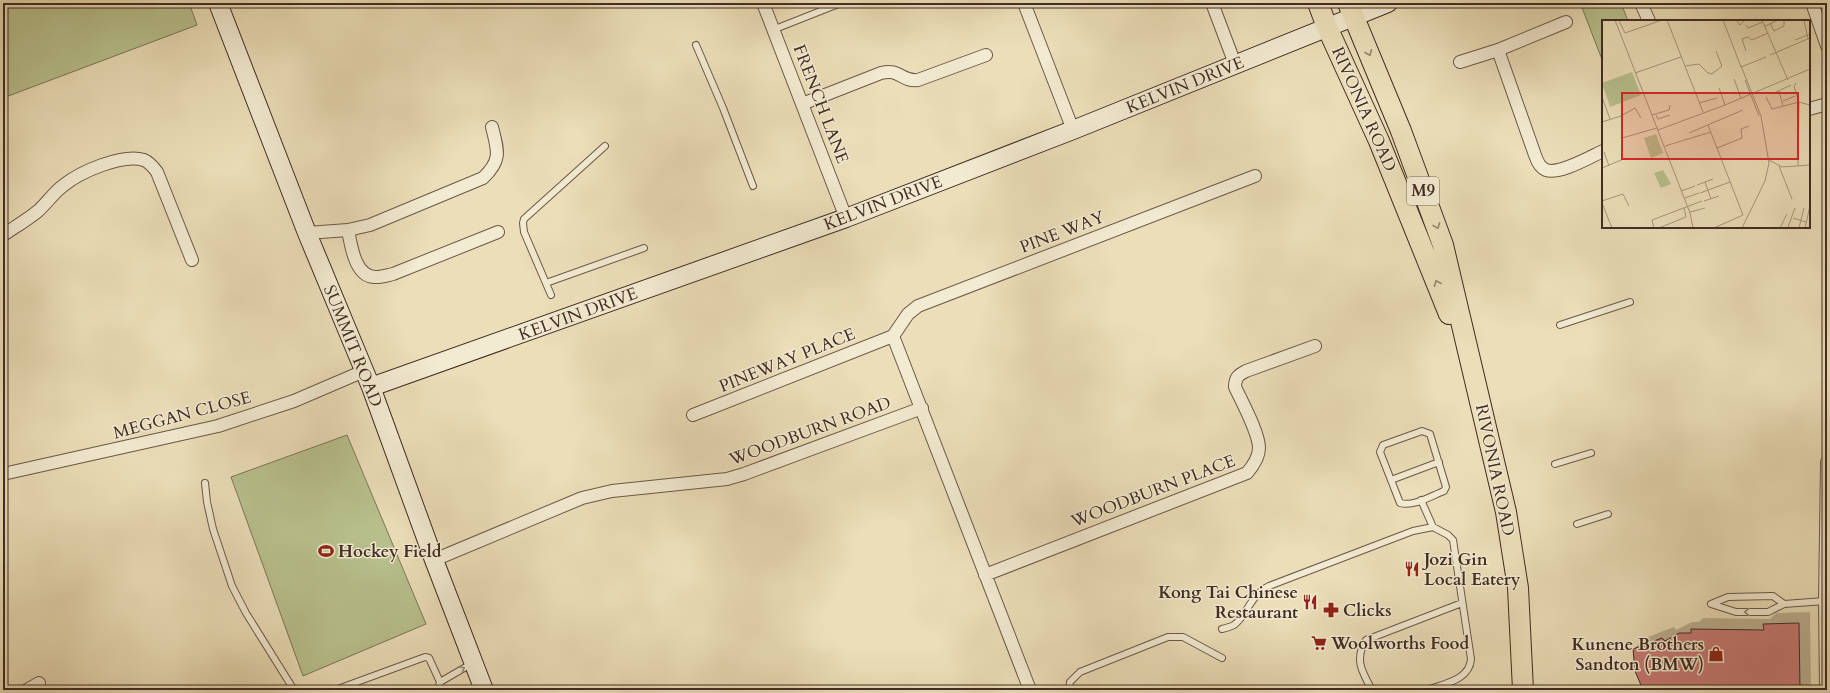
<svg xmlns="http://www.w3.org/2000/svg" width="1830" height="693" font-family="Cardo,serif">
<style>
.green{fill:#b8c18e;stroke:#7c7659}
.shadow{fill:#0003}
.building{fill:#c77b75;stroke:#412c24}
.lines{fill:none;stroke-linecap:round;stroke-linejoin:round}
.service-casing{stroke:#6c5849;stroke-width:8}
.minor-casing{stroke:#6c5849;stroke-width:14}
.secondary-casing{stroke:#412c24;stroke-width:20}
.primary-casing{stroke:#412c24;stroke-width:22}
.service{stroke:#f2ead1;stroke-width:6}
.minor{stroke:#f2ead1;stroke-width:12}
.secondary{stroke:#f2ead1;stroke-width:18}
.primary{stroke:#ebdeb8;stroke-width:20}
.oneway{stroke:#96856e}
.oneway2{stroke:#9a8b7a}
.labels{text-anchor:middle;dominant-baseline:central;stroke-width:3;stroke-linejoin:round;paint-order:stroke}
.shield{fill:#f2ead1;stroke:#766558;stroke-width:1}
.shield-label{font-size:16px;font-weight:bold;fill:#412c24}
.street-label{font-size:17px;fill:#412c24;stroke:#f2ead1}
.poi-label{font-size:17px;font-weight:bold;fill:#412c24;stroke:#f2ead1;text-anchor:start}
.inset-road{fill:none;stroke:#a7977d;stroke-width:1}
.view{fill:#d62828;fill-opacity:0.15;stroke:#d62828;stroke-width:2}
.inset-edge{fill:none;stroke:#412c24;stroke-width:2}
</style>
<rect width="100%" height="100%" fill="#ebdeb8"/>
<filter id="stains"><feTurbulence type="fractalNoise" baseFrequency=".005" numOctaves="4"/><feColorMatrix values="0 0 0 0 .2 0 0 0 0 .09 0 0 0 0 .02 0 0 0 .5 -.17"/></filter>
<radialGradient id="worn" r=".72"><stop offset=".6" stop-color="#630" stop-opacity="0"/><stop offset="1" stop-color="#630" stop-opacity=".3"/></radialGradient>
<!-- green -->
<path class="green" d="M3,3H189L197,25L3,98Z
M1585,3H1621L1628,21H1603V62L1581,5Z
M347,435L426,624L303,676L231,477Z"/>
<!-- shadow -->
<path class="shadow" d="M1810,612L1811,687L1808,690H1645L1634,649L1645,638L1674,627L1676,630L1692,622H1699L1703,618L1770,619L1776,613Z"/>
<!-- building -->
<path class="building" d="M1799,623L1800,690H1643L1635,671L1633,649L1662,638L1665,641L1679,633H1691V629L1764,630L1763,624Z"/>
<g class="lines">
<defs>
<path id="service" d="M775,29L841,3
M696,45L723,108L753,186
M546,283L644,248
M551,295L524,232L523,223L524,219L605,146
M1560,325L1630,302
M1422,431L1430,434L1446,487L1444,491C1431,496 1414,507 1400,503L1380,452L1383,445Z
M1555,464L1591,453
M1391,480L1439,462
M205,483L207,502L213,529L232,586L246,613L294,690
M1421,500L1433,527
M1577,524L1608,514
M1784,604L1773,596L1728,597L1711,604L1736,612H1768L1784,604L1825,601
M1222,629C1226,628 1230,627 1234,625C1248,615 1249,596 1269,586L1413,531L1433,527L1448,535L1453,540L1471,659C1470,680 1443,684 1427,690
M335,690L425,657L429,658L440,682
M438,690L440,682L471,664
M1069,690L1070,682L1080,672L1168,637H1183L1222,658
M1372,690C1362,672 1354,659 1366,640L1462,603"/>
<path id="minor" d="M763,3L846,218
M1024,3L1073,130
M1212,3L1235,64
M1641,3L1649,21
M1812,3L1827,46
M1498,50L1535,155C1537,161 1540,168 1546,170C1559,175 1590,157 1603,151
M1460,62L1498,50L1566,22
M802,104L881,73C900,68 901,82 918,80L986,55
M1809,109L1827,104
M348,230C351,245 355,279 377,277C382,277 388,275 393,274L498,232
M307,233L348,230L370,225L483,178C502,160 498,151 492,127
M3,235C15,227 27,220 38,211C47,203 54,192 64,185C80,172 123,153 144,160C149,162 154,168 157,172L192,260
M893,336L908,314L918,306L1255,176
M893,336L1030,690
M693,415L893,336
M3,474L218,426L294,401L364,371
M434,560L582,498L612,491L727,479L744,474L922,408
M985,575L1247,473C1253,466 1259,457 1259,448C1259,433 1242,402 1235,387C1235,378 1238,375 1246,371L1315,346
M27,690L39,683
M1826,690L1825,601L1827,462"/>
<path id="secondary" d="M218,3L307,233L371,387L434,560L484,690
M371,387L846,218L1073,130L1388,3"/>
<path id="primary" d="M1318,3L1327,27L1379,141L1449,314
M1348,3L1401,131L1443,245L1506,512L1518,588L1523,690"/>
</defs>
<!-- service casing -->
<use href="#service" class="service-casing"/>
<!-- minor casing -->
<use href="#minor" class="minor-casing"/>
<!-- secondary casing -->
<use href="#secondary" class="secondary-casing"/>
<!-- primary casing -->
<use href="#primary" class="primary-casing"/>
<!-- service -->
<use href="#service" class="service"/>
<!-- minor -->
<use href="#minor" class="minor"/>
<!-- secondary -->
<use href="#secondary" class="secondary"/>
<!-- primary -->
<use href="#primary" class="primary"/>
</g>
<!-- one-way arrows -->
<defs><path id="oneway-chevron" d="M-2-3.5L2.5 0L-2 3.5" fill="none" stroke-width="1.6" stroke-linecap="round" stroke-linejoin="round"/></defs>
<g class="oneway">
<use href="#oneway-chevron" transform="translate(1369 53) rotate(68)"/>
<use href="#oneway-chevron" transform="translate(1437 226) rotate(70)"/>
<use href="#oneway-chevron" transform="translate(1437 283) rotate(-112)"/>
</g>
<g class="oneway2">
<use href="#oneway-chevron" transform="translate(1747 612) rotate(-180)"/>
<use href="#oneway-chevron" transform="translate(462 669) rotate(-28)"/>
</g>
<!-- icons -->
<defs>
<symbol id="stadium-bare" viewBox="-9 -9 18 18"><path d="M0-5a6.5 5 0 1 0 0 10a6.5 5 0 1 0 0-10ZM-3.5-1.8h7v3.6h-7Z" fill="#8f2418" stroke="#f2ead1" stroke-width="2.5" paint-order="stroke"/></symbol>
<symbol id="restaurant-bare" viewBox="-9 -9 18 18"><path d="M-5-6h1v4h1v-4h1v4h1v-4h1v5L-1.5 .5V6h-2V.5L-5-1ZM5-6V6H3V1.5H1.5Q1.5-4 5-6Z" fill="#8f2418" stroke="#f2ead1" stroke-width="2.5" paint-order="stroke"/></symbol>
<symbol id="pharmacy-bare" viewBox="-9 -9 18 18"><path d="M-2-6h4v4h4v4h-4v4h-4v-4h-4v-4h4Z" fill="#8f2418" stroke="#f2ead1" stroke-width="2.5" paint-order="stroke"/></symbol>
<symbol id="supermarket-bare" viewBox="-9 -9 18 18"><path d="M-6-5.5h2.5l.6 2H6L4.5 2H-2.5L-4.4-4H-6ZM-1.5 3.2a1.3 1.3 0 1 0 .1 0ZM3 3.2a1.3 1.3 0 1 0 .1 0Z" fill="#8f2418" stroke="#f2ead1" stroke-width="2.5" paint-order="stroke"/></symbol>
<symbol id="shop-bare" viewBox="-9 -9 18 18"><path d="M-5-2.5h2.3a2.7 3.5 0 0 1 5.4 0H5L5.5 6h-11ZM-1.5-2.5h3a1.5 2.3 0 0 0-3 0Z" fill="#8f2418" stroke="#f2ead1" stroke-width="2.5" paint-order="stroke"/></symbol>
</defs>
<g fill-rule="evenodd">
<use href="#stadium-bare" x="315" y="540" width="22" height="22"/>
<use href="#restaurant-bare" x="1401" y="558" width="22" height="22"/>
<use href="#restaurant-bare" x="1299" y="591" width="22" height="22"/>
<use href="#pharmacy-bare" x="1320" y="599" width="22" height="22"/>
<use href="#supermarket-bare" x="1308" y="632" width="22" height="22"/>
<use href="#shop-bare" x="1705" y="643" width="22" height="22"/>
</g>
<g class="labels">
<!-- shield labels -->
<rect class="shield" x="1407" y="177" width="32" height="28" rx="3"/>
<g class="shield-label">
<text x="1423" y="191">M9</text>
</g>
<!-- street labels -->
<g class="street-label">
<text transform="translate(1185 85) rotate(-22)">KELVIN DRIVE</text>
<text transform="translate(821 104) rotate(69)">FRENCH LANE</text>
<text transform="translate(1364 109) rotate(66)">RIVONIA ROAD</text>
<text transform="translate(883 203) rotate(-21)">KELVIN DRIVE</text>
<text transform="translate(1062 232) rotate(-21)">PINE WAY</text>
<text transform="translate(578 314) rotate(-20)">KELVIN DRIVE</text>
<text transform="translate(353 346) rotate(68)">SUMMIT ROAD</text>
<text transform="translate(787 360) rotate(-22)">PINEWAY PLACE</text>
<text transform="translate(182 415) rotate(-15)">MEGGAN CLOSE</text>
<text transform="translate(810 431) rotate(-20)">WOODBURN ROAD</text>
<text transform="translate(1495 470) rotate(78)">RIVONIA ROAD</text>
<text transform="translate(1153 491) rotate(-21)">WOODBURN PLACE</text>
</g>
<!-- poi labels -->
<g class="poi-label">
<text x="338" y="551">Hockey Field</text>
<text x="1424" y="559">Jozi Gin<tspan x="1424" dy="20">Local Eatery</tspan></text>
<text x="1298" y="592" text-anchor="end">Kong Tai Chinese<tspan x="1298" dy="20">Restaurant</tspan></text>
<text x="1343" y="610">Clicks</text>
<text x="1331" y="643">Woolworths Food</text>
<text x="1704" y="644" text-anchor="end">Kunene Brothers<tspan x="1704" dy="20">Sandton (BMW)</tspan></text>
</g>
</g>
<!-- overview -->
<g transform="translate(1602 20)">
<rect width="208" height="208" fill="#ebdeb8"/>
<path d="M30,52L39,75L8,87L0,63ZM54,114L61,133L49,138L42,118ZM61,150L69,164L59,168L52,153Z" fill="#b8c18e"/>
<path class="inset-road" d="M13,0L88,193L91,208M65,0L101,92M121,0L139,47M134,0L138,5L143,0M160,0L186,60M202,0L206,19M17,1L23,13L60,0M168,3L172,11L182,6V0M144,5L146,8L161,2M163,6L176,0M193,20L208,14M144,31L140,19L146,17L150,20L166,13M168,35L208,18M83,46L97,44L106,53L110,54L120,46L114,31M139,46L159,96L167,143L163,161L140,208M139,47L164,37M33,53L79,37M132,59L139,78M143,60L157,96M194,63L192,66L197,82L196,146M117,68L123,85M177,71L181,86M174,72L189,65M0,77L8,99M164,77L170,89L197,82L208,85M181,81L193,76M97,83L115,78M50,95L67,90L68,85M54,95L56,99L68,95M0,102L19,96L33,88L39,98M106,105L141,195L112,208M56,110L123,85L208,49M87,113L141,90M20,118L55,108M63,126L109,112M115,128L140,118L139,109L147,106M2,132L7,146M167,140L180,147L208,145M177,146L190,179M0,148L24,138M103,162L109,179M95,165L111,159M79,171L93,166M98,173L128,162M83,178L97,173M0,181L21,174L27,186M102,181L117,176M0,183L10,208M88,192L103,188M191,198L204,202M186,207L193,188M52,208L50,200L100,181M57,208L84,197L82,188M178,208L185,194M197,208L202,188M203,208L208,186"/>
<path class="view" d="M20,73H196V139H20Z"/>
<rect width="208" height="208" class="inset-edge"/>
</g>
<!-- margin -->
<rect width="1830" height="693" fill="none" stroke="#ebdeb8" stroke-width="16"/>
<rect x="4" y="4" width="1822" height="685" fill="none" stroke="#412c24" stroke-width="2"/>
<rect x="8" y="8" width="1814" height="677" fill="none" stroke="#412c24"/>
<rect width="100%" height="100%" filter="url(#stains)"/>
<rect width="100%" height="100%" fill="url(#worn)"/>
</svg>
